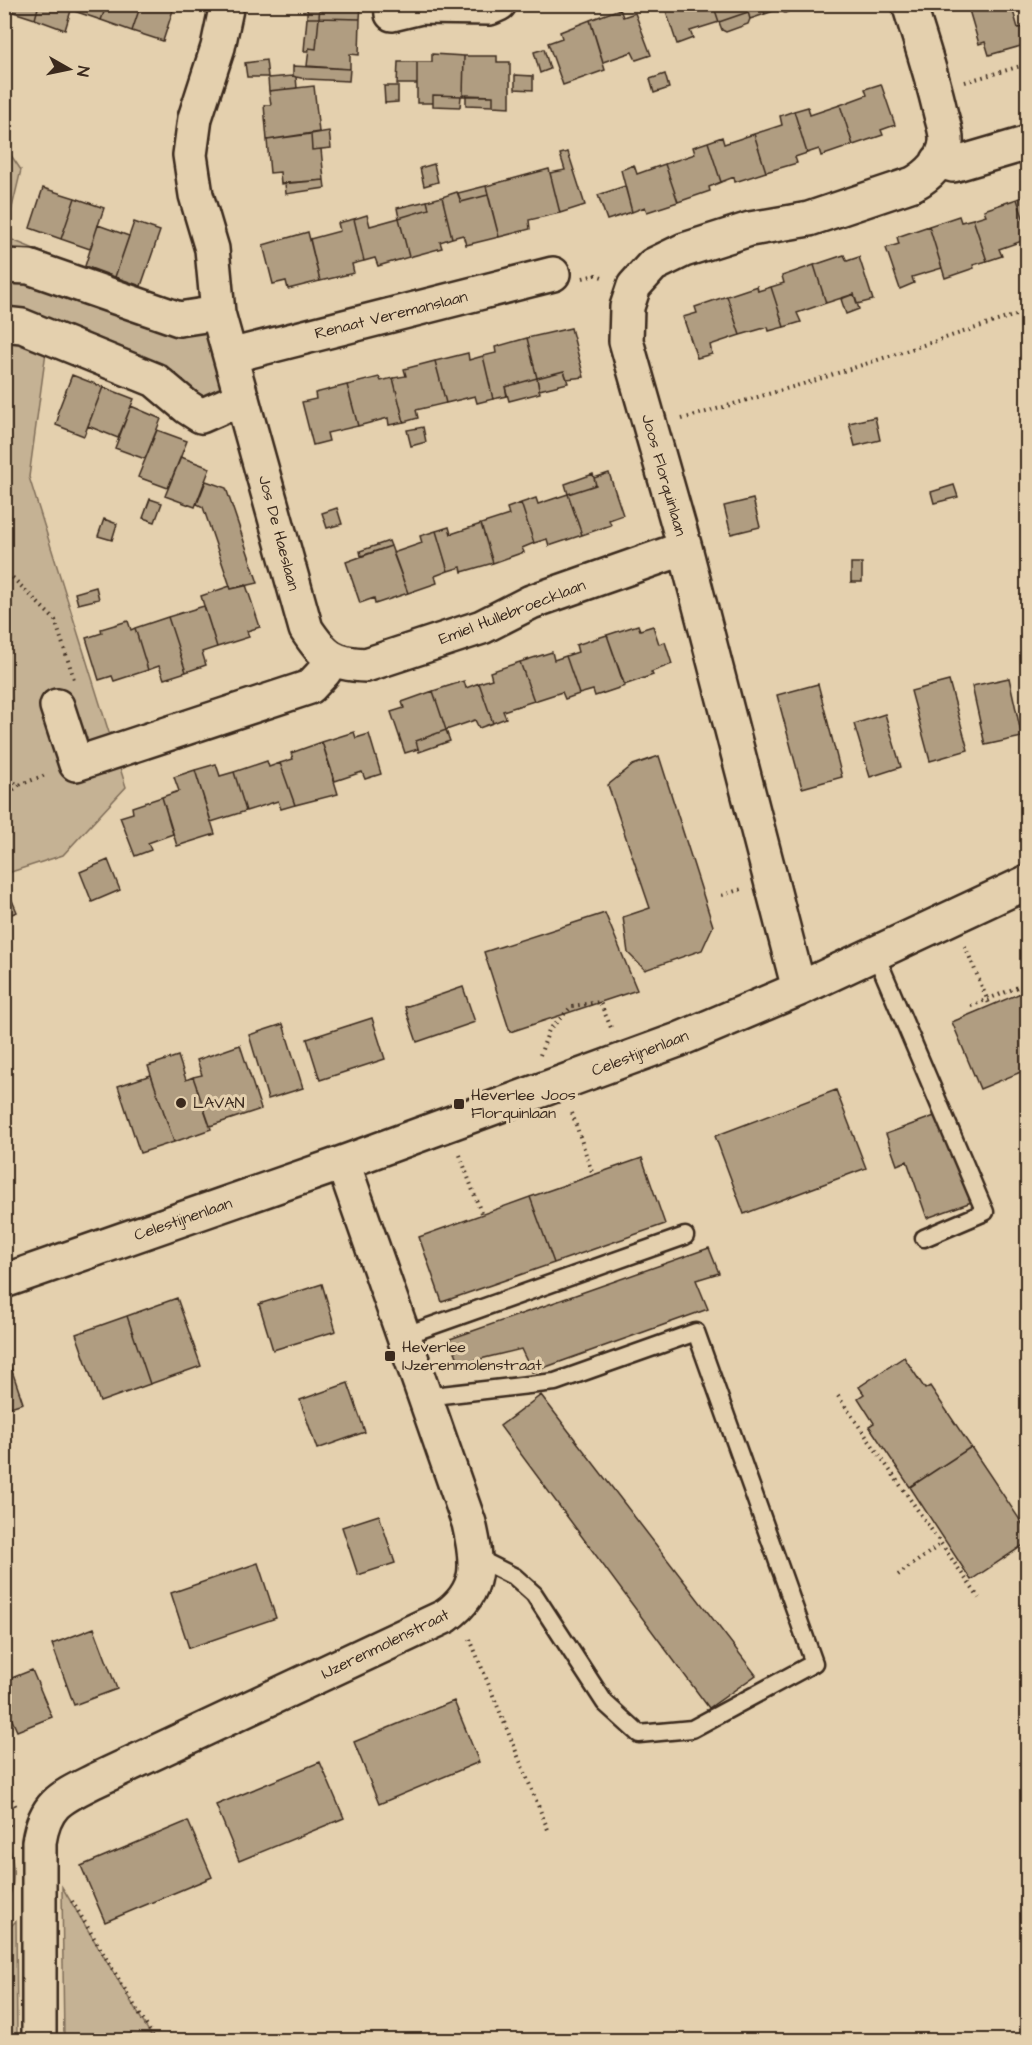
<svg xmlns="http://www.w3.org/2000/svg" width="1032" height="2045" font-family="'Architects Daughter',sans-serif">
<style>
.green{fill:#c5b294;stroke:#806e59;stroke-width:1.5}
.building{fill:#b09d81;stroke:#3b2a1e;stroke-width:1.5}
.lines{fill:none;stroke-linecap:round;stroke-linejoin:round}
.lane-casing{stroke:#3b2a1e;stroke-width:21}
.street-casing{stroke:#3b2a1e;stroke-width:38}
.path{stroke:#3b2a1e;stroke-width:4;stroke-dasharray:1.5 4.5;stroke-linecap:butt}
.lane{stroke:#e4d0ae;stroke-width:16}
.street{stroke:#e4d0ae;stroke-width:33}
.poi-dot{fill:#3b2a1e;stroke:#e4d0ae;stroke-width:2}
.labels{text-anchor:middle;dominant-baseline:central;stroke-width:6;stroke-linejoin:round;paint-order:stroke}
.street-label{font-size:16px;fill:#3b2a1e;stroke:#e4d0ae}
.poi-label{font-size:16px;fill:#3b2a1e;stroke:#e4d0ae;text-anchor:start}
</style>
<rect width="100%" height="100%" fill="#e4d0ae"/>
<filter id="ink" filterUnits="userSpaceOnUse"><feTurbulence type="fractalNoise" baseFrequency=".0167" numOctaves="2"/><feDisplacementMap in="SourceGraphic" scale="12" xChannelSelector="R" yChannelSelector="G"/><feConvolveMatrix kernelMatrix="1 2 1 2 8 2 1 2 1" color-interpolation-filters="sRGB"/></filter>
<g filter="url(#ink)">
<!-- green -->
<path class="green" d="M4,145L21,170L5,237L200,317L242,398L201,416L48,337L29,477L126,787L63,855L5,874Z
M4,1831C13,1852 19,1885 5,1904Z
M62,1887L154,2040H64Z
M16,1921L17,2040H5V1932Z"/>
<!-- building -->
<path class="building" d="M5,4H39L35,19L4,9Z
M39,4H73L65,30L35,19Z
M73,4H107L101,20L71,10Z
M107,4H141L132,31L101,20Z
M141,4H175L163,41L132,31Z
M307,4H320L319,18H307Z
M320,4H361L360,19L319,18Z
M713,4H762L765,14L750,19L748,12L719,22Z
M713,4L719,22L690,31L693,38L677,44L664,5Z
M762,4H778L779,9L765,14Z
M778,4H807L785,13L779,11Z
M988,4H1011L1018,28L1025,26L1028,34V44L989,55L985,42L979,44L969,10Z
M620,9L623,17L635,13L651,55L636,60L632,52L603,62L590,20Z
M748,12L750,19L748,24L726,32L722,30L719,22Z
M307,18H319L316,49L309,48L308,51H304Z
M319,18L360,19L359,55L350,54V69L307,66L309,48L316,49Z
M590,20L605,70L563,85L548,43L562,38L560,32Z
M544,49L550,69L540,73L534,52Z
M432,54L464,56L463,96L433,95V103H417V62H432Z
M464,56H497V62H510V107L493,106V96H463Z
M266,60L268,77H247L245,63Z
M398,62H417V84H397Z
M293,66L350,69L349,81L306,79L296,77L293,76Z
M665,74L669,88L654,93L650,79Z
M515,75L533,76V90L515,89Z
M293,76L296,77L297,88L269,91L268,78Z
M881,84L895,125L881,130L883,135L853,145L840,105L867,95L865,89Z
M314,86L319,132L267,140L264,105H271L269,91Z
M384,86H398V102L385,103Z
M433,95L461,96L460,107L433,106Z
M466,95L493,96V106L466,105Z
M840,105L853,145L821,156L819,149L807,153L794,111L808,107L810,115Z
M794,111L807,153L795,157L797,163L766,172L754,134L782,125L780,116Z
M329,131L331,148L312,150L311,134Z
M311,134L312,150L321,149L324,180L281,184L280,172L270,173L267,140Z
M754,134L766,172L735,182L734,177L721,182L708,142L722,137L724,144Z
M708,142L721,182L709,187L710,191L678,202L665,164L695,154L693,147Z
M568,152L585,205L560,213L550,173L565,170L560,154Z
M434,164L438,182L424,186L420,168Z
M665,164L678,202L647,212L645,207L632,212L621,170L634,165L637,174Z
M549,169L560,213L529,220L530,229L499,237L486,186Z
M324,180L325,188L286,194L285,183Z
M486,186L488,195L461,202L458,193Z
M625,186L632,212L607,220L598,195Z
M43,188L75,198L61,239L30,228Z
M457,192L461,202L488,195L499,237L466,245L463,235L452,238L442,197Z
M1028,195V233L1017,199Z
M442,197L452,238L440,242L442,248L409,257L399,218L429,209L427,201Z
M75,198L104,208L90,249L61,239Z
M1017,199L1028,233V239L999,249L1002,256L987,261L973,219L986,215L984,210Z
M427,201L429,209L399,218L397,208Z
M367,215L370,226L399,218L409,257L378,266L375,258L364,261L354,219Z
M959,216L961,222L973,219L987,261L973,265L974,268L945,278L929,226Z
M354,219L364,261L352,264L354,273L320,281L310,239L340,231L338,223Z
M134,222L160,231L141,286L115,277Z
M98,225L129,236L115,277L85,266Z
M929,226L942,268L912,277L914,283L900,289L886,248L899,244L897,237Z
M308,232L320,281L288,289L286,281L273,284L263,245Z
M844,255L847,261L859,257L873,300L857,304L854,294L826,303L814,265Z
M814,265L826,303L797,313L801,322L784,327L771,287L784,283L782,276Z
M757,286L758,291L771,287L784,327L769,331L768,327L740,335L727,296Z
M854,294L859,309L846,314L841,299Z
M727,296L740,335L710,345L712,354L697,358L683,317L697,313L695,307Z
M571,328L584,377L567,379L564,371L537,378L527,338Z
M527,338L537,378L505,387L507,396L493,399L483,356L496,353L495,347Z
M468,353L469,360L483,356L493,399L477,403L475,396L446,403L435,361Z
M435,361L446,403L416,410L418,418L404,422L393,378L406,376L404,369Z
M564,371L568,383L539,390L537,378Z
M72,375L103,387L84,436L56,425L59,415L57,414Z
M379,377L381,381L393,378L404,422L389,425L388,418L358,426L347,385Z
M537,378L540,393L509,401L505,387Z
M347,385L358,426L327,433L329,441L313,445L302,402L316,399L315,393Z
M103,387L134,399L118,438L88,426Z
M131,406L161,419L145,459L115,448Z
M875,417L880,440L855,446L849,423Z
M423,427L426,442L411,446L407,430Z
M157,430L187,441L168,488L138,477Z
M181,457L210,468L195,507L165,496Z
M609,473L623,515L609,520L611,525L582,535L568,494L596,485L594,478Z
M593,474L596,485L568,494L565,484Z
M206,481L226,488L258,583L231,589L203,507L197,504Z
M954,485L958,497L934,503L931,492Z
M568,494L582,535L549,546L547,539L534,543L521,503L536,498L538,504Z
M150,499L162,503L155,522L143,518Z
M753,499L760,527L731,534L724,506Z
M521,503L534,543L522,548L524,552L493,563L481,524L509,515L507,508Z
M337,508L342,524L327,528L322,513Z
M104,519L117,524L112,540L98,536Z
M481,524L493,563L462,572L461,567L448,571L436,531L449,527L451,534Z
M436,531L448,571L435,576L437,583L408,593L393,553L422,543L420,536Z
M389,541L391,546L361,556L360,551Z
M391,546L408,593L375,604L374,598L360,603L346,562Z
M851,563H862V582H851Z
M246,585L260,627L247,631L249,637L217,647L201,596L230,586L231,589Z
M96,587L99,599L78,604L75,593Z
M204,606L217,647L202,652L206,665L186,672L168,617Z
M168,617L186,672L164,679L159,666L148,670L135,628Z
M128,621L131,630L135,628L148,670L114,681L112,676L99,680L86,638L102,633L101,629Z
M638,625L640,630L653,626L659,644L665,642L672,664L651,672L653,675L624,685L607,635Z
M607,635L625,686L595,696L593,690L579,694L566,656L578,652L576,645Z
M552,652L554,660L566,656L579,694L565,699L562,692L534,701L520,662Z
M520,662L534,701L503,711L506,718L493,723L479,683L492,679L490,672Z
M1009,678L1022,737L985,745L972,686Z
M464,681L466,688L479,683L493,723L479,728L475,720L446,730L433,691Z
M949,681L968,750L930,761L911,691Z
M818,684L842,777L802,788L777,695Z
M433,691L446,730L416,741L418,749L405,753L391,712L404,708L402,702Z
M885,714L901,767L870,777L854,724Z
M446,730L450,741L419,752L416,741Z
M354,732L356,738L369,734L381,774L365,779L362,772L335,781L322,742Z
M322,742L338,794L295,805L280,763L293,759L291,753Z
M659,756L713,926L702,950L645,970L628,953L623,917L650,908L608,785L633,765Z
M267,761L269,767L280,763L295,805L281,809L278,801L246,811L234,772Z
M216,764L220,776L234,772L246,811L211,822L195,770Z
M195,770L215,834L177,846L162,797L179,791L174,777Z
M162,797L173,834L148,843L151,850L135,856L120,817L133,813L132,807Z
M108,860L120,890L92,902L80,872Z
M6,886L17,912L4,917V887Z
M605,913L637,990L510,1032L484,952Z
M463,987L475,1022L417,1042L405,1007Z
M1028,990V1069L980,1089L952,1022Z
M372,1018L385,1059L320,1080L307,1039Z
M283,1024L303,1088L268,1099L249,1035Z
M240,1045L261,1109L210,1126L193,1077L202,1075L197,1060Z
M178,1056L186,1080L193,1077L211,1129L174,1142L148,1066Z
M151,1075L174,1142L140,1153L118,1086Z
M836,1090L866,1168L744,1214L715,1136Z
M4,1109L10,1128L4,1130Z
M940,1114L977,1200L927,1218L907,1161L897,1165L886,1134Z
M642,1158L665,1224L554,1263L530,1197Z
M530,1197L554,1263L442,1302L419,1237Z
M709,1248L719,1273L696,1280L708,1309L532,1372L521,1349L460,1364L450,1339Z
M322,1284L336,1331L273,1350L259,1304Z
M177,1298L201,1366L150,1384L127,1316Z
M127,1316L150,1384L100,1402L76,1334Z
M904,1357L925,1389L930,1386L971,1447L910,1487L869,1426L874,1423L858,1398L864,1394L859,1387Z
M10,1365L23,1403L4,1409V1367Z
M348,1383L365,1432L317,1449L300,1400Z
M541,1395L756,1675L709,1708L500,1426Z
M971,1447L1028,1532V1542L971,1580L910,1487Z
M379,1515L395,1563L358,1575L342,1527Z
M258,1563L276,1618L189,1648L171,1593Z
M94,1628L117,1689L74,1705L52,1644Z
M32,1670L52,1717L17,1731L4,1702V1681Z
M454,1701L479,1762L379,1804L354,1742Z
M320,1762L344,1818L239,1861L216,1805Z
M188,1821L212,1877L105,1922L81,1866Z"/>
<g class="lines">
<defs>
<path id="lane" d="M875,953L985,1212L924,1238
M403,1336L685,1236
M424,1397L555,1382L696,1332L814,1663L692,1729L639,1734L605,1703L534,1594L515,1577L475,1557"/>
<path id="street" d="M227,4L218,47L195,118L190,155L196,195L212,249L218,313L306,629C324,656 333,664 366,665L482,627L531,602L685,548
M391,4L392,14L421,7L490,8L499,4
M938,161L953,165L1028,143
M4,266L29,267L179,319L218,313
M4,324L22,326L155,380L187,407L201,416L242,398
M230,356L553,274
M57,706L76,764L310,687L324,672L332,659
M799,989L685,548L626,341L627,307L634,286L653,265L684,250L750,229L809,219L913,184C928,176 944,161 946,142C947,132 942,120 940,111C932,75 920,40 909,4
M4,1281L334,1166L678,1040L799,989L1028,882
M39,2040V1842C45,1803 62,1797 94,1781L446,1616C482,1590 478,1562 469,1523L343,1163"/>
</defs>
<!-- lane casing -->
<use href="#lane" class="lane-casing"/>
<!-- street casing -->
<use href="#street" class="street-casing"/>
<!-- path -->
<path class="path" d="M965,82L1028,64
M583,278L596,275L605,278
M682,419L813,381L1028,311
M4,569L55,620L74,679
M4,777L19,785L48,774
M4,797L19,785
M722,895L742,889
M965,946L990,1006
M971,1006L1028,983
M540,1055L549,1030L572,1006L600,1002L612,1030
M572,1113L593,1175
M460,1155L481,1213
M838,1396L979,1598
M898,1575L941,1544
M470,1639L549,1832
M4,1783L16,1807
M4,1814L10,1826
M72,1901L155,2040"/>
<!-- lane -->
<use href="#lane" class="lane"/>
<!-- street -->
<use href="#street" class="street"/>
</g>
</g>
<!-- markers -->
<g class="poi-dot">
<circle cx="181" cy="1103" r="6"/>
<rect x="453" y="1098" width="12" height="12" rx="3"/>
<rect x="384" y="1350" width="12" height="12" rx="3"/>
</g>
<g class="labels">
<!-- street labels -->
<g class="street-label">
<text transform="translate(391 315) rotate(-14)">Renaat Veremanslaan</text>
<text transform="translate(664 475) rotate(74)">Joos Florquinlaan</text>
<text transform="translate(279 533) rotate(75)">Jos De Haeslaan</text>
<text transform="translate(512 612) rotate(-21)">Emiel Hullebroecklaan</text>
<text transform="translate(640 1053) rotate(-21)">Celestijnenlaan</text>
<text transform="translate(183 1219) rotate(-19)">Celestijnenlaan</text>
<text transform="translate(385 1644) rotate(-26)">IJzerenmolenstraat</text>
</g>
<!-- poi labels -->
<g class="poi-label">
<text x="471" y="1095">Heverlee Joos<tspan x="471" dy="18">Florquinlaan</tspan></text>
<text x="193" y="1103">LAVAN</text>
<text x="402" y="1347">Heverlee<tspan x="402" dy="18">IJzerenmolenstraat</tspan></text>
</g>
</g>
<!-- margin -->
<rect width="1032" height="2045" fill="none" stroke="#e4d0ae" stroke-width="24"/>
<rect x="12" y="12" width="1008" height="2021" fill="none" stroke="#3b2a1e" stroke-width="2" filter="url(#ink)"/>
<!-- north arrow -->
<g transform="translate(69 69) rotate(99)" stroke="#e4d0ae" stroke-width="4.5" paint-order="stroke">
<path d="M0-4.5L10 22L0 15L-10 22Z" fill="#3b2a1e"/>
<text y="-9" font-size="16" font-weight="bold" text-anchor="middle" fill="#3b2a1e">N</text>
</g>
</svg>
